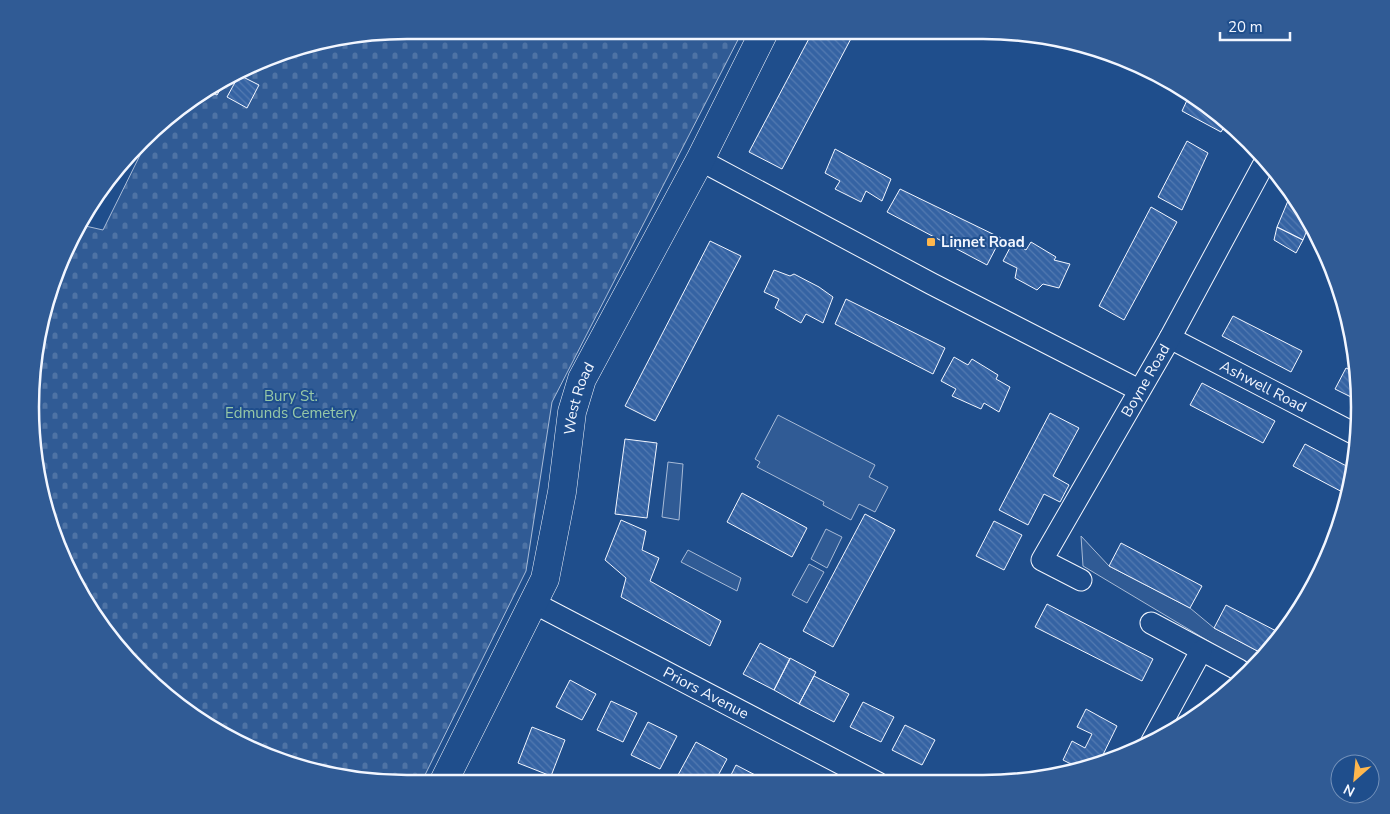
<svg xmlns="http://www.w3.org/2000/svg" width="1390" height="814" font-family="'Nunito Sans',sans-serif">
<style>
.built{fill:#305b95;stroke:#a8bbd7}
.cemetery{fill:url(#cemetery-stones);stroke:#a8bbd7}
.building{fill:url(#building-back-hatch);stroke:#f2f6ff}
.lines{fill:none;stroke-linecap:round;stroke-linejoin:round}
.street-casing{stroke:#f2f6ff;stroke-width:23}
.secondary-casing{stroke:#f2f6ff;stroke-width:29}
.street{stroke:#1f4e8c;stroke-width:21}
.secondary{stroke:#1f4e8c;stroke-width:28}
.poi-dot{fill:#ffb74d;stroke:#1f4e8c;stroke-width:2}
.labels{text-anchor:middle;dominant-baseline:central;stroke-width:4;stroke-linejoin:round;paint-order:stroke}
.poi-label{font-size:15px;font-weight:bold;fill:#f2f6ff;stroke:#1f4e8c;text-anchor:start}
.street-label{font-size:15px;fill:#f2f6ff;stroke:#1f4e8c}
.park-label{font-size:15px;fill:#97c8a6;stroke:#1f4e8c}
.rim{fill:none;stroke:#f2f6ff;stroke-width:2.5}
</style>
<defs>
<pattern id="cemetery-stones" width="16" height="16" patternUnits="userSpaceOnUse" patternTransform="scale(1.25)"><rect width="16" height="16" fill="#305b95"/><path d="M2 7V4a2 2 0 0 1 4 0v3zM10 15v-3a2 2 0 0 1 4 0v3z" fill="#4e73a5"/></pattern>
<pattern id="building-back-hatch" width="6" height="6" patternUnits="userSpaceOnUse" patternTransform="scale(1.25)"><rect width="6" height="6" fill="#3563a3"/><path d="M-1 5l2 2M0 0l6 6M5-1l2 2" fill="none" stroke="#537ab1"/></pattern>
</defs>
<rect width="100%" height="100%" fill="#1f4e8c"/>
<!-- built -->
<path class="built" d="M778,415L875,465L869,477L888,487L875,512L859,504L851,520L823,505L824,502L757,467L760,462L755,459Z
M668,462L683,464L679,520L662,517Z
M826,529L842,537L827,568L811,559Z
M1081,536L1109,566L1190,608L1214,628L1265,655L1245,677L1250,666L1083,566Z
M688,550L741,578L737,591L681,562Z
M809,564L824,572L807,603L792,595Z"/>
<!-- cemetery -->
<path class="cemetery" d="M407,30H743L552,402L526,571L421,783H382L286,764L198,721L123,655L59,551L31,431L43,309L81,225L103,230L148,139L178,108L286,50Z"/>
<!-- building -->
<path class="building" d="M813,31H855L782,169L749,152Z
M239,75L259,85L247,108L227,97Z
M224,83L217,95L209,91Z
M1189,96L1206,105L1227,122L1221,132L1182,111Z
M1187,141L1208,153L1182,210L1158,197Z
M835,149L891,179L882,201L866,191L861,202L835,189L840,181L825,173Z
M1283,181L1296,197L1310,223L1303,240L1277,227L1290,196L1284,192L1287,186L1282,184Z
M900,189L1001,238L987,265L887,212Z
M1151,207L1177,222L1124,320L1099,306Z
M1277,227L1303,240L1296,253L1274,240Z
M710,241L741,256L655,421L625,406Z
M1013,242L1026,250L1031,242L1056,257L1054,260L1070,264L1059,288L1043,284L1037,290L1015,278L1017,268L1003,261Z
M774,270L790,276L794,274L819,287L833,297L823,323L806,314L801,323L775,308L779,299L764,292Z
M846,299L945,348L933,374L835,324Z
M1233,316L1302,351L1291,372L1222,336Z
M954,357L968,365L972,359L998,375L996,379L1010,387L999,412L984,403L981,409L952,396L956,389L941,381Z
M1346,368L1357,373L1359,401L1335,389Z
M1202,383L1275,421L1263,443L1190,405Z
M1050,413L1079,428L1053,476L1069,485L1060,502L1044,494L1028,525L999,510Z
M625,439L657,443L647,518L615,514Z
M1305,444L1354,470L1348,495L1293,466Z
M742,493L807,528L792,557L727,522Z
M865,514L895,530L833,647L803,631Z
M621,520L646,531L642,550L659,558L650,581L721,621L710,646L621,597L626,578L605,560Z
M994,521L1022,535L1004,570L976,556Z
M1121,543L1202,586L1190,608L1109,566Z
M1047,604L1153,659L1142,681L1035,627Z
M1226,605L1282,634L1265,655L1214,628Z
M760,643L790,659L774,690L743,674Z
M790,658L816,672L799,704L774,690Z
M814,676L849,694L834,722L799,704Z
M570,680L596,694L582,720L556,707Z
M611,701L637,713L623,742L597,730Z
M863,702L894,717L881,742L850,727Z
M1086,709L1117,726L1098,765L1081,769L1063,760L1072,741L1085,748L1092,734L1077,727Z
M648,722L677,736L660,769L631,755Z
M905,725L935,740L922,765L892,750Z
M532,727L565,740L551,776L518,763Z
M696,742L727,759L714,783H685L687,780L678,775Z
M736,765L761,778L759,783H727Z"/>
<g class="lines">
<defs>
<g id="street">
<path d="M700,160L932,284L1139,390"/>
<path id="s1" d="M1170,338L1357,435"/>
<path id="s2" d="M1081,580L1042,560L1170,338L1266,160"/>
<path id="s3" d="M534,603L878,783"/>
<path d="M1151,623L1239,670"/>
<path d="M1151,743L1201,651"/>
</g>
<g id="secondary">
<path id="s4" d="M443,783L545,579L562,492L572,412L582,379L700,160L765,30"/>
</g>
</defs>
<!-- street casing -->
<use href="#street" class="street-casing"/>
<!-- secondary casing -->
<use href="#secondary" class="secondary-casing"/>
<!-- street -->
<use href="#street" class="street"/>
<!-- secondary -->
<use href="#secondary" class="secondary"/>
</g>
<!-- markers -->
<rect class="poi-dot" x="926" y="237" width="10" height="10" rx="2.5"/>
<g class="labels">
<!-- poi labels -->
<g class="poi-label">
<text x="941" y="242">Linnet Road</text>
</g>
<!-- street labels -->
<g class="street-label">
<text stroke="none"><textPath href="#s2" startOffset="251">Boyne Road</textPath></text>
<text stroke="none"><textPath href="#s1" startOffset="105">Ashwell Road</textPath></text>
<text stroke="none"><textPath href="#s4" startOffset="412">West Road</textPath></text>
<text stroke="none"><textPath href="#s3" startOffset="194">Priors Avenue</textPath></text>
</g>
<!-- park labels -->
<g class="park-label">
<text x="291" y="396">Bury St.<tspan x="291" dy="17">Edmunds Cemetery</tspan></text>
</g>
</g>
<!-- crop -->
<path d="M0 0H1390V814H0ZM407 39H983A368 368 0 0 1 1351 407V407A368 368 0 0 1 983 775H407A368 368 0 0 1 39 407V407A368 368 0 0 1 407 39Z" fill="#305b95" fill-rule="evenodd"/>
<path class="rim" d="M407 39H983A368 368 0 0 1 1351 407V407A368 368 0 0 1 983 775H407A368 368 0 0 1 39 407V407A368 368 0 0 1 407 39Z"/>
<!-- north arrow -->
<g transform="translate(1355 779) rotate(207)"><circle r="24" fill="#1f4e8c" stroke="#7391ba"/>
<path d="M0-4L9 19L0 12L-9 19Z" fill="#ffb74d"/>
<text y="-8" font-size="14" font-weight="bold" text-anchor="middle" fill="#f2f6ff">N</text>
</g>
<!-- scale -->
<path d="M1220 32v8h70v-8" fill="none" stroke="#f2f6ff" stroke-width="2.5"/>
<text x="1228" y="32" font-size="15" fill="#f2f6ff" stroke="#1f4e8c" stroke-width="4" paint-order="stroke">20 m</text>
</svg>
